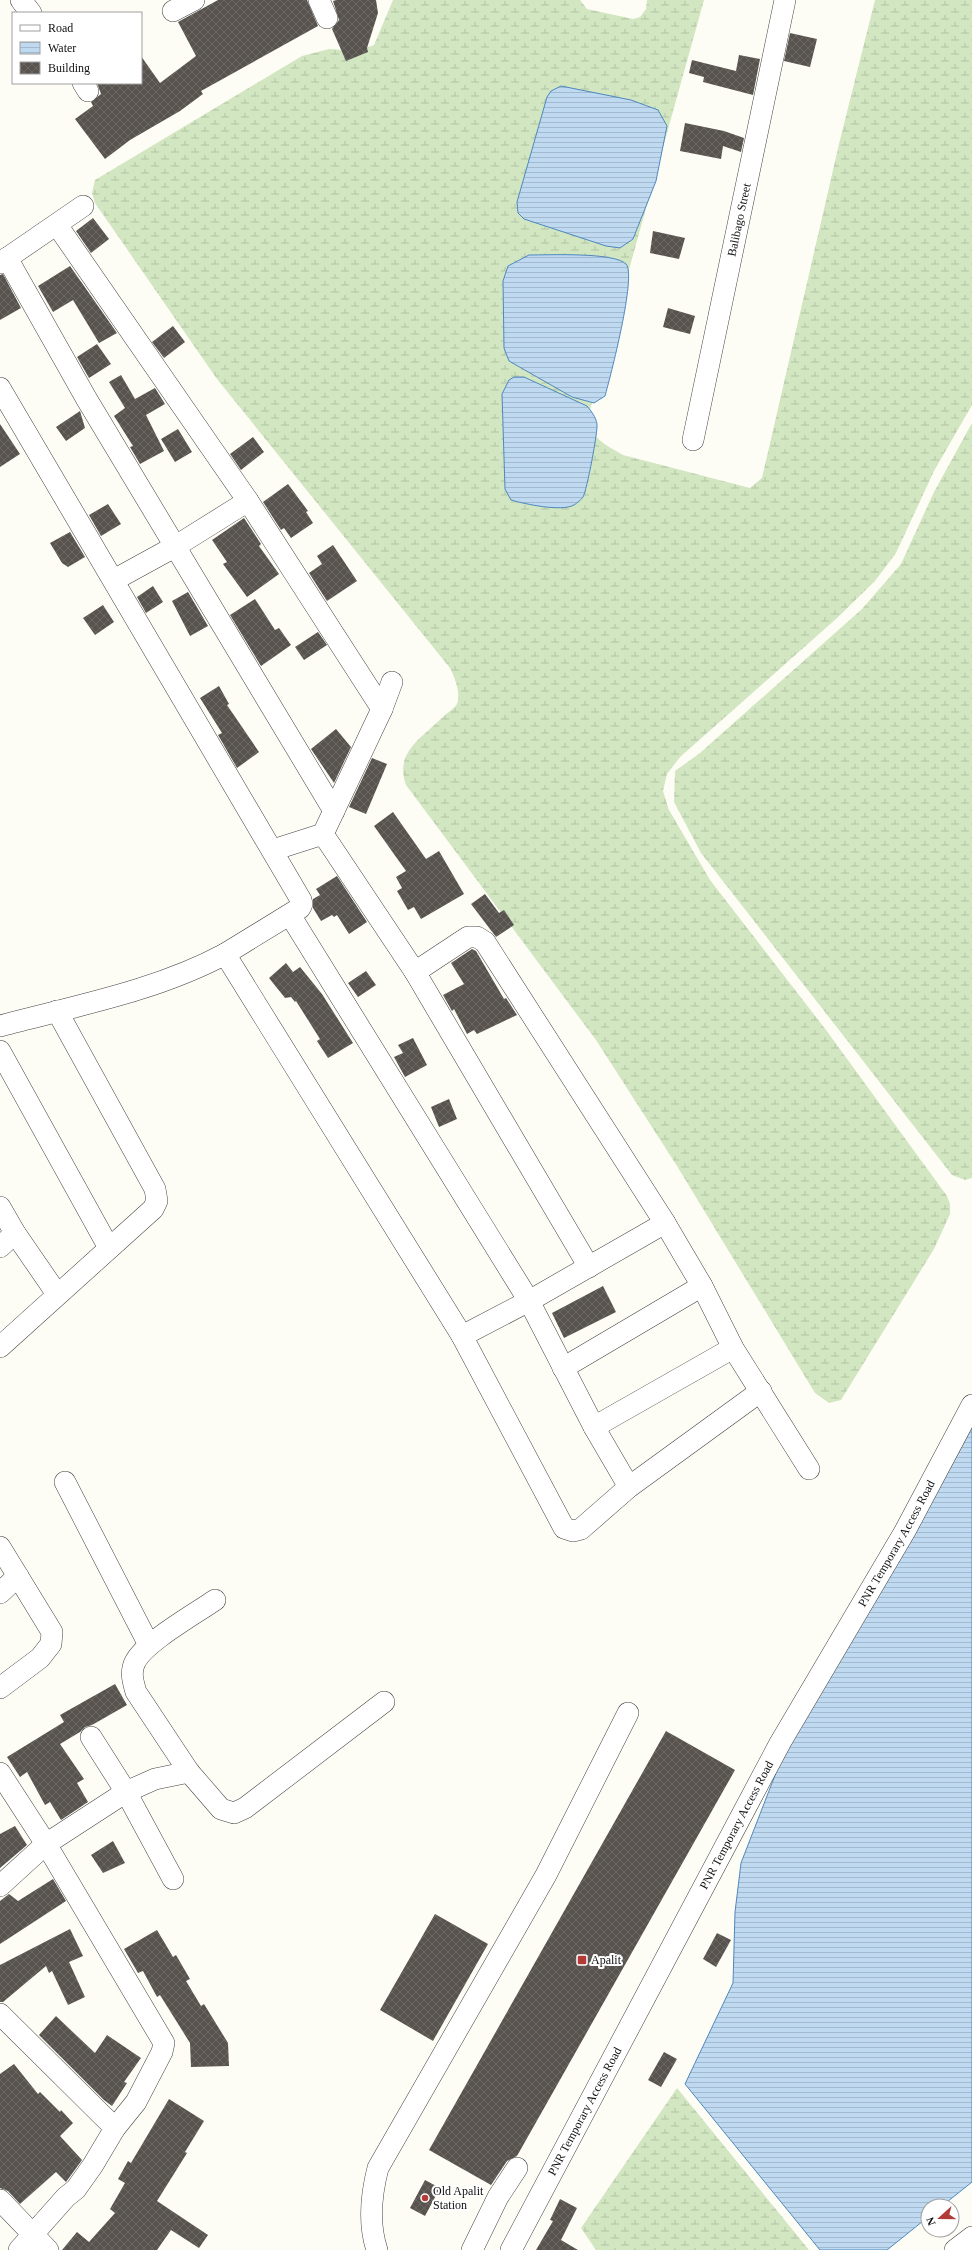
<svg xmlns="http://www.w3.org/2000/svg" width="972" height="2250" font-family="'Times New Roman',serif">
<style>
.wetland{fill:url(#wetland-marsh)}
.water{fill:url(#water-rules);stroke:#4e88bf}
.building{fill:url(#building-cross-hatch)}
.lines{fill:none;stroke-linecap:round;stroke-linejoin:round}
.minor-casing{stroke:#434343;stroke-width:22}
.minor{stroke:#fff;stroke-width:21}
.poi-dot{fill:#b23b37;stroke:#fff;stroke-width:1.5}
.labels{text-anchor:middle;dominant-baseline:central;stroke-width:4;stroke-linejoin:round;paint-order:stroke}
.street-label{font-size:12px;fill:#101010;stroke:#fff}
.poi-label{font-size:12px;fill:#101010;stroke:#fff;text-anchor:start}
</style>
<defs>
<pattern id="wetland-marsh" width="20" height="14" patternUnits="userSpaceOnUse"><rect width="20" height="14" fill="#d1e6c1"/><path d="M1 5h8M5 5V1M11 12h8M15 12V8" fill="none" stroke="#b2c4a5"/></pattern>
<pattern id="water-rules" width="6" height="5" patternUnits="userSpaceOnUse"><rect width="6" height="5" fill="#bfd9f0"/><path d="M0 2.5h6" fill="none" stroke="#a3b9cd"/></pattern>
<pattern id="building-cross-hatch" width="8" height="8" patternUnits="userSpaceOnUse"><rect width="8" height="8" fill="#58534e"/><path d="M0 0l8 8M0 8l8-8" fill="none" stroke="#6b6763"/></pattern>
</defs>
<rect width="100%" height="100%" fill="#fefdf5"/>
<!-- wetland -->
<path class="wetland" d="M393,0H580L587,9L633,19L640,17L646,9L647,0H704L588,417C592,439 604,444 623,455L750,488L762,478L839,144L875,0H972V405L934,471L896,553L875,581L836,619L680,757L667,774L663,791L669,810L710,880L826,1030L947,1196L950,1204V1214L934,1249L841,1400L829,1403L815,1393L677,1166L596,1040L406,785C394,752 422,738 444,716C447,713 455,708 457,704C461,693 455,678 450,668L217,379L95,203L92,193L95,180L302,56L329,49L358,51L374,45Z
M972,423V1178L965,1180L952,1175L701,853L674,802L675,771L700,753L862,609L901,564L934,492Z
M677,2088L809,2250H596L581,2228Z"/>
<!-- water -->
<path class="water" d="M561,86L631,100L658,110L667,126L656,181L633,239L620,248L606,246L524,219L518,213L517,202L547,97L551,91Z
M529,255C549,255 614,252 626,264C637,275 610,378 605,396L594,403L572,397L509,361L504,348L503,281L508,266Z
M514,377H524L587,406C591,411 596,417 597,424C598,431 587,490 583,497C582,499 577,503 574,505C561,512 525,504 511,500L505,489L502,394L509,380Z
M972,1407V2182L942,2206H928V2217L887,2250H820L685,2084L733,1983L735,1912L741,1863L824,1649Z"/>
<!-- building -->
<path class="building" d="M218,0H307L318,26L201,91L203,94L180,111L130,140L105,159L75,119L93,106L91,102L101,94L97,83H141V56L160,83L196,56L178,22Z
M336,0H376L378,13L367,48L368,52L346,61L332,29L339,20L333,1Z
M790,33L817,39L810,67L784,61Z
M739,55L760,59L753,95L703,82L704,77L689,73L692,60L736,71Z
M685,123L724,131L744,138L741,152L723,146L721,159L680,151Z
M93,218L109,239L91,253L76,231Z
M653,231L685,238L679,259L650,253Z
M70,266L117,333L99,343L73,300L53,312L38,286Z
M3,274L21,308L0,320V275Z
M668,308L695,316L690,334L663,327Z
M173,326L185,342L164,358L152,342Z
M97,344L111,364L89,378L77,357Z
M121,375L135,399L155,388L165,404L146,415L164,451L140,464L130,447L133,446L114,416L125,408L109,382Z
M80,411L85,428L66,441L56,427Z
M0,424L20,454L0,467Z
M178,429L192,452L175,462L161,439Z
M253,437L264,452L241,470L230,454Z
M288,484L308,511L306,512L313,523L291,538L284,528L281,530L263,502Z
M108,504L121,524L101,536L89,515Z
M244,518L261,544L259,546L279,574L247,597L223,564L227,562L212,540Z
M70,532L85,557L68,567L62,563L50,543Z
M333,545L357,581L327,601L309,573L322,564L317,556Z
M153,586L163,602L146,613L137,597Z
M188,592L208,626L190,636L172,601Z
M255,599L275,630L279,628L291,645L261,666L230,615Z
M103,605L114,622L95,635L83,618Z
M318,632L327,645L304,660L295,647Z
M219,686L229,704L227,705L259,752L237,768L218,735L222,733L200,698Z
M336,729L351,747L334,783L311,749Z
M372,758L387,764L366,814L349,807Z
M393,812L426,859L439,851L464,894L421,919L414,907L408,910L397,891L402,888L396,877L406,871L374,826Z
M337,876L367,922L349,934L337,915L334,917L332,915L321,921L313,908V899L320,895L316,889Z
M485,894L499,913L504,910L514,925L496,937L471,904Z
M472,949L476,951L504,999L506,998L517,1015L477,1034L474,1030L467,1034L454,1009L452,1011L443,995L464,984L451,963Z
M286,963L293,972L300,967L322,994L353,1043L328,1058L317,1041L320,1039L296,1001L295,1002L291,997L285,998L269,978Z
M366,971L376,985L358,997L348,983Z
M413,1038L427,1065L405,1077L394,1057L403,1053L398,1045Z
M449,1099L457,1119L439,1127L431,1107Z
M603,1286L616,1312L564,1338L552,1313Z
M115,1684L127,1705L92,1725L85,1727L80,1732L60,1744L84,1779L77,1783L88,1802L61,1820L50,1802L45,1805L27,1772L20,1777L7,1757L64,1722L60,1715Z
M666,1731L735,1770L517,2156L507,2161L491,2185L429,2150Z
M15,1826L27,1845L0,1868V1834Z
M113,1841L125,1863L103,1873L91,1855Z
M53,1879L66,1901L0,1944V1901L9,1894L18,1901Z
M435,1914L488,1944L433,2041L380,2010Z
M70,1929L83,1956L69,1962L85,1997L68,2005L52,1971L49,1973L46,1966L3,2002H0V1965Z
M157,1930L173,1957L176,1955L190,1979L186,1981L201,2006L204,2004L228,2043L229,2066L191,2067L190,2043L160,1995L157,1997L143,1971L138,1973L124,1949Z
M717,1933L731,1940L716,1967L703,1959Z
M56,2016L95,2053L107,2035L141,2058L124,2082L127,2083L112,2106L104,2100L39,2035Z
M664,2052L677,2059L661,2087L648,2080Z
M14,2064L38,2094L40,2092L60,2112L61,2110L73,2123L60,2136L82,2160L66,2182L56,2172L20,2204L8,2191L0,2188V2074Z
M169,2099L204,2121L185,2152L187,2153L157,2201L208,2235L199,2248L171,2230L157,2250H62L77,2232L89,2242L115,2213L110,2209L125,2183L118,2179L128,2161L131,2163Z
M425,2180L440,2188L425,2216L410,2208Z
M560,2199L577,2208L561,2240L578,2250H536L553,2221L550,2220Z"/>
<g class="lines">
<defs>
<g id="minor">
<path d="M21,0L31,13"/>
<path d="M319,0L327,18"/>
<path d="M173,11L194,0"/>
<path d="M83,83L88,91"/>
<path d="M57,225L248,501L382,709"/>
<path d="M7,258L86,398L334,811"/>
<path d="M0,263L83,206"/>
<path d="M0,388L301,900L302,904L300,908L225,954L462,1336L564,1528L573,1531L581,1529L629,1487L761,1391"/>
<path id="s1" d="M693,440L785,0"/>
<path d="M114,580L176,546L248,501"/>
<path d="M323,834L415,972L589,1267"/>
<path d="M273,850L323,834L382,709L392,682"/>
<path d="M290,915L529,1301L594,1427L629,1487"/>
<path d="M415,972L468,937H477L485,942L665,1223L702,1286L733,1348L809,1469"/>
<path d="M0,1026C75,1006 156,991 225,954"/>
<path d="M0,1051L109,1248"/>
<path d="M0,1207L15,1233L57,1294"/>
<path d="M0,1247L15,1233"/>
<path d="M462,1336L529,1301L665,1223"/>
<path d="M0,1347L153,1209L157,1201L155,1189L57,1011"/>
<path d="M563,1368L702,1286"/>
<path d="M594,1427L733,1348"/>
<path d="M65,1482L149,1645"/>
<path d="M0,1547L52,1632L51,1644L40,1658L0,1688"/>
<path d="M0,1593L18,1576"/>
<path d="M215,1600C195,1614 145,1642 135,1662C130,1672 133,1682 136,1692L189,1772L221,1809L234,1813L245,1808L384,1702"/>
<path d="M91,1737L126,1792L173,1879"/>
<path d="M0,1773L46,1844L164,2043L162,2052L136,2102L115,2128L93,2165L76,2189L66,2197L19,2250"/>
<path d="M0,1886L46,1844L126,1792L155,1779L189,1772"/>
<path d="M0,2014L115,2128"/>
<path d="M0,2200L48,2250"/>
<path d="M377,2250C368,2223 371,2195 378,2168L546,1875L628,1713"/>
<path d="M472,2250L498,2197L517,2168"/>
<path id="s2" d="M511,2250L780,1743L905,1531L972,1405"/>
<path d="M955,2250L972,2237"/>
</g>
</defs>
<!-- minor casing -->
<use href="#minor" class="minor-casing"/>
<!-- minor -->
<use href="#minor" class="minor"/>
</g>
<!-- markers -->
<g class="poi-dot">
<rect x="577" y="1955" width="10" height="10" rx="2"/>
<circle cx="425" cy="2198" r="4"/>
</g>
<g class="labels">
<!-- street labels -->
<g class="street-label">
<text stroke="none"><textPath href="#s1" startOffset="225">Balibago Street</textPath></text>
<text stroke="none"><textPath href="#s2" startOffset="805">PNR Temporary Access Road</textPath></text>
<text stroke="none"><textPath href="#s2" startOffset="481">PNR Temporary Access Road</textPath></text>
<text stroke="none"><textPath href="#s2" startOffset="157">PNR Temporary Access Road</textPath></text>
</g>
<!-- poi labels -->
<g class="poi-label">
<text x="591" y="1960">Apalit</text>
<text x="433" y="2191">Old Apalit<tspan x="433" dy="14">Station</tspan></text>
</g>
</g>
<!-- legend -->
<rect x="12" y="12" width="130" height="72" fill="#ffffff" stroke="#9f9f9f"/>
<rect x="20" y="25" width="20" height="6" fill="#ffffff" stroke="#9f9f9f"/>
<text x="48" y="32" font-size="12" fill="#101010">Road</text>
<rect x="20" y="42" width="20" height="12" fill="url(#water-rules)" stroke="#9f9f9f"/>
<text x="48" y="52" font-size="12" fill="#101010">Water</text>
<rect x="20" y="62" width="20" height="12" fill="url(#building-cross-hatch)" stroke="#9f9f9f"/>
<text x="48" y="72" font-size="12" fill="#101010">Building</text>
<!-- north arrow -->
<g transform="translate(940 2218) rotate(249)"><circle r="19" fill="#ffffff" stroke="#9f9f9f"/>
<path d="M0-3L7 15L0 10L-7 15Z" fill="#b23b37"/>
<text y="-6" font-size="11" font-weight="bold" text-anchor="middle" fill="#101010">N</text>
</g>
</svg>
